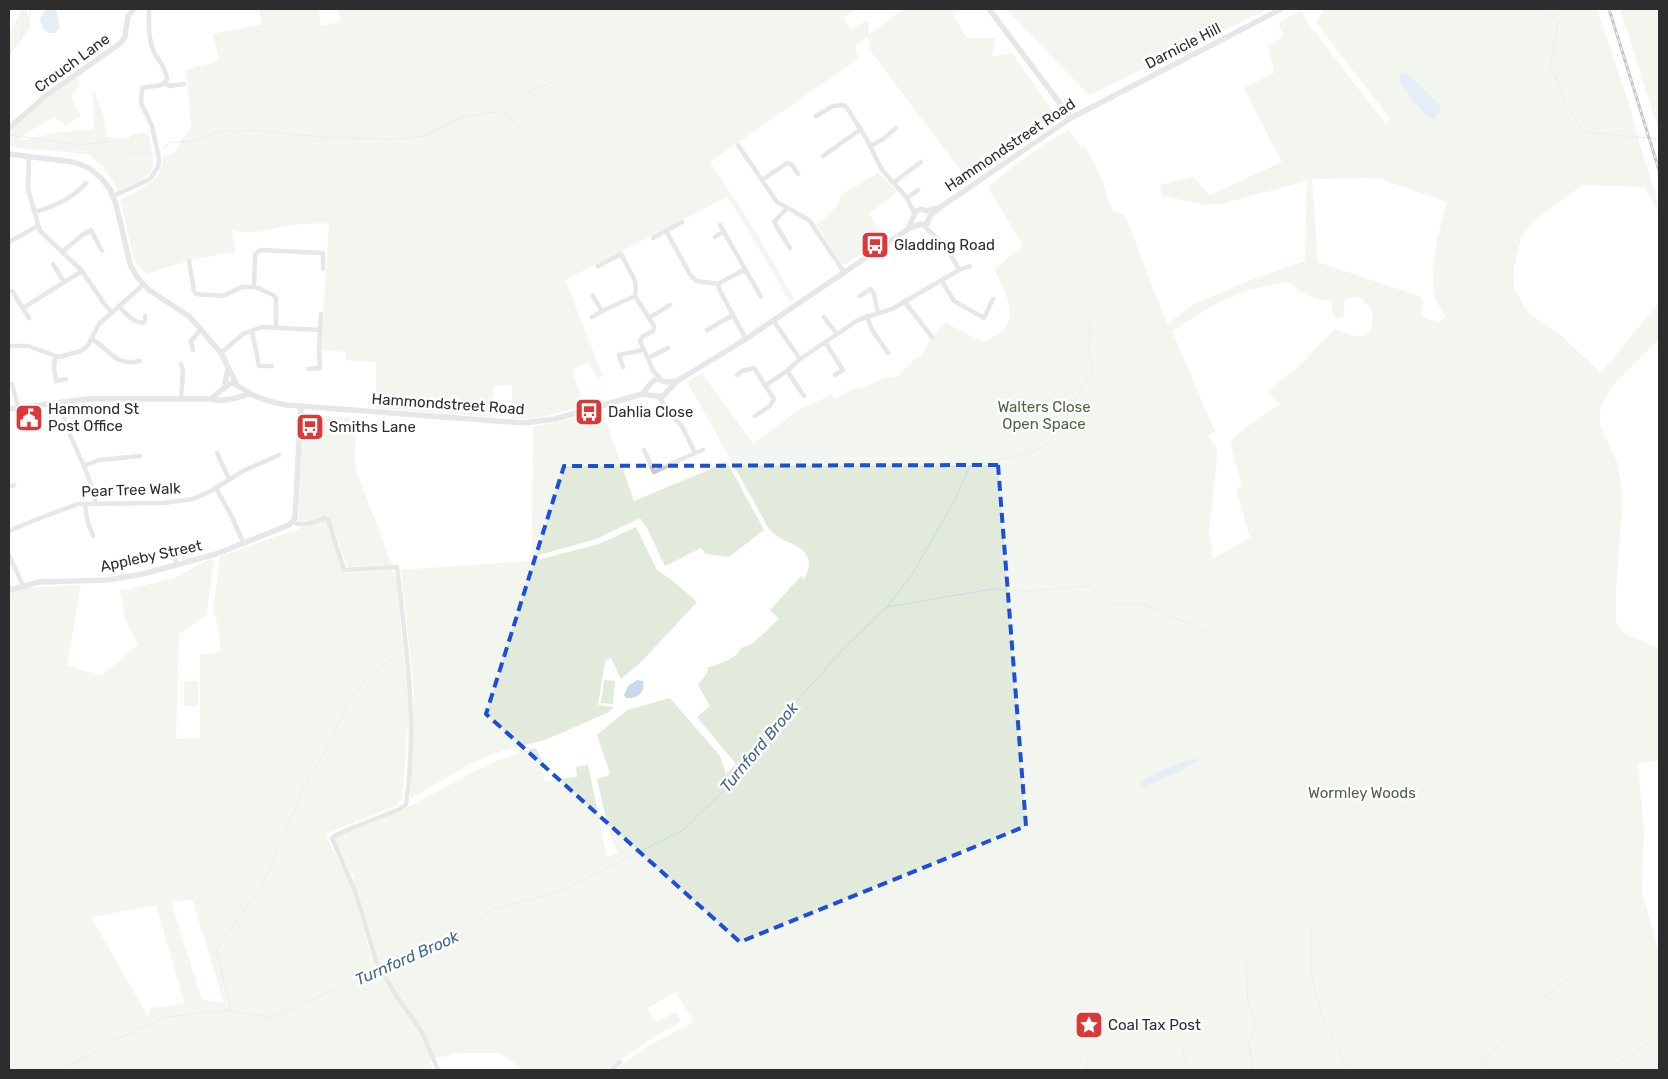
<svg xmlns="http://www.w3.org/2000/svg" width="1668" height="1079" font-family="Rubik,sans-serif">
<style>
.green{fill:#e2eadb;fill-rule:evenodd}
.water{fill:#c8dae9}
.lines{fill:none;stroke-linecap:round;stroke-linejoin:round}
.stream{stroke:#c8dae9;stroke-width:1}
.minor{stroke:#cacaca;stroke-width:4.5}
.tertiary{stroke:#cacaca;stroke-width:5.5}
.rail-casing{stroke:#828282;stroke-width:3}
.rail{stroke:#fff;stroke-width:1;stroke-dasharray:4;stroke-linecap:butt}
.marked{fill:none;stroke:#1d4ed8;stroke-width:4;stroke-dasharray:10 6;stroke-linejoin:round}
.labels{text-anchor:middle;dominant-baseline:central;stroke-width:5;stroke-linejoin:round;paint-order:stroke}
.street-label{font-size:15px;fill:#2d2d2d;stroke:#fff}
.poi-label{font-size:15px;fill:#2d2d2d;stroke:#fff;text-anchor:start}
.park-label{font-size:15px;fill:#4d653d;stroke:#fff}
.water-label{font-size:16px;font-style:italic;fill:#40688a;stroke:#fff}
</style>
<rect width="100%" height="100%" fill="#fff"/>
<!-- green -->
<path class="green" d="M21,9H26L31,28L13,49L9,58V36Z
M259,9H318L321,26L340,22L339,9H858L843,18L850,30L868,20L869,35L904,9H961L953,15L967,38H995L992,57L1012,53L1057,117L975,172L961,171L871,52L868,36L855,46L858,59L710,162L757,234L794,299L790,302L751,234L727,197L565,280L603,376L597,379L589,362L572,370L585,406L537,418L512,419V385L493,386V417L376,408V362L346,360V352L321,350L329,223C317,224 304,223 292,225C272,228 253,236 232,230L235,252C205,256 178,263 149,273L147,275L135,262L120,200C136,191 165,181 162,158L177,151L181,140L191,129L189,97L185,70L219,61L213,34L262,24Z
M1006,9H1268L1089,95Z
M1325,9H1597L1629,104L1640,145L1656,195L1658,211L1644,187L1583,185L1533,221L1521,238L1514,266V286L1523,305L1531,315L1560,335L1601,373L1659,303V339L1612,386L1600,410V425L1617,462L1623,495L1616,592V622L1623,633L1659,648V760L1638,764L1644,831L1642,892L1659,953V1070H619V1067L646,1047L694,1022L676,992L647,1008L656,1022L676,1012L681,1022L658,1034L606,1070H521L517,1065L499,1053H457L429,1060L433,1070H9V593L24,588L81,585L67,665L101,676L138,645L126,621L120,590H126L175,578L211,558L214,561L206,615L179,634L176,739L200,738V655L221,652L216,617L213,612L220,556L325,520L327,521L343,573L392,570L396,578L409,706L402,800L395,806L325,834L353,890L372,961L377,958L353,879L355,876L351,874L336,843V837L341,834C364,825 389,817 412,805C455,783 488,760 536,748L542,761L545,781L577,777L576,767L588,765L607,857L618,853L610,836L597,779L607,776L610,773L597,735L627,710L670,698L720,756L726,774L736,764L697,717L710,706L698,685L708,672L707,668C718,664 736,660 741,648L752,644L779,619L770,610L801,576L804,580C822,543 785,548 769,529L687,381L702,373L753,444L802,408L819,401L831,394L835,399L843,394L860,387L861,388L885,378L898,376L917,357H921L930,340L946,323L982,342C1026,326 1009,301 994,269L1022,247L1021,242L988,187L1026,157L1069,129L1081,148L1085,146L1102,180L1112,211L1125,215L1167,324L1196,303L1256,278L1305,261L1307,181L1220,204L1204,205L1161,195L1160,185L1193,177L1210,195L1282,162L1244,88L1274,73L1268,45L1283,37L1279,23L1301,10L1307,22L1385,123L1390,119L1316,22ZM1378,178L1447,202C1440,228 1426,276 1437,302C1439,306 1442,311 1445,315L1442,320L1439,322L1424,318L1421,313L1423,304L1421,298L1416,295L1318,262L1312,179ZM1289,282C1298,291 1309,297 1321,300C1325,301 1328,300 1332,302V311L1336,318L1343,317L1345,311L1343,303L1348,298L1359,297C1364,301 1371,306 1372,312C1374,321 1372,334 1362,336C1354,337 1342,332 1335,329L1297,368L1267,392L1280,404L1245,428L1230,442L1242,486L1236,489L1250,538L1213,559L1209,530L1218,451L1208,435L1215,432L1172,331L1215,304L1247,290ZM192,899L224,1002V1003L202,1000L171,902ZM156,905L185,1004L152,1008L148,1017L91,917Z
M1620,9H1659V131Z
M77,76L80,84L71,97L80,116L66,125L54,117L20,137L23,140L61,132L94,129L93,89L103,113L107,137L128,139L130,136L143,132L150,137C156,177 156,173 119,190L104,168L88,154L9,147V131L49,95Z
M878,173L897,191L888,200L869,213L884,238L845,265L842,264L816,224C828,216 837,210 841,195Z
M602,410L634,501L704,472L726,460L764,530L729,557L706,554L701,548L665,566L647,528L640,518L596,539L532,557L533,427L562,421Z
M320,416L356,417L355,468L392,565L349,567L346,563L329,515L299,522L301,429L316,424Z
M636,527L657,570L672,580L697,602L642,661L621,679L611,658L605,661L598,705L614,707L607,713L561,733L545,740L501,751L472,763L410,799L414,691L401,570L533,561L599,544Z
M604,680L615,681L613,704L601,703Z
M184,681H198V706H184Z"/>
<!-- water -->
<path class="water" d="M46,9H56L60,28L55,33H49L43,29L40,19Z
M1401,73L1411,76L1441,106L1435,119C1418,113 1410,95 1399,80Z
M637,680L643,681C646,692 637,699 626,698L624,695L628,686Z
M1196,758L1198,760L1177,773L1143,787L1140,784C1147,775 1184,761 1196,758Z"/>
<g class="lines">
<!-- stream -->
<path class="stream" d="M1547,9L1558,22L1550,64L1565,102L1583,132L1659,139
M9,53L20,42L23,26L27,28L30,12L32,9
M9,135L81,145L115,141L125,145L126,150L136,155L146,152L149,154H153
M524,136L507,113L532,90L547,85L565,72L606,31
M162,149L172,142H190L216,132L226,130L233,132L253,130L319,137L396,139L424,136L462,117L494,112L507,113
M887,607L913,573L954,501L970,466L1034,451L1049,442L1061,429L1077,396L1094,368L1089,351L1090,320
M845,647L887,607L992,589L1026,591L1090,586L1109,603L1146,605L1209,633
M1311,928V974L1323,1018L1342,1055L1345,1070
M1246,960L1248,1006L1253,1013L1255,1026L1248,1043L1251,1054L1252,1070
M383,969L455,940L493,909L559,892L683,830L733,782L787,712L844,648
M231,1010L216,949L263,884L304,787L325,752L347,706L367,676L399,655
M1182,1046L1187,1070
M62,1070L113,1041L163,1018L198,1013L231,1011L272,1017L380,970
M1087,1070L1088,1059
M1478,1070L1500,1043L1545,997L1585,965
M1609,1070L1659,1035"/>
<!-- minor -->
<path class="minor" d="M165,83L170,86L184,84
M816,116L833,106L844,105L847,108L866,138L882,170L907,198L914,213
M738,145L777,202L809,220L844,272
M870,146L882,140L896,128
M29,156L28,189L40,231L82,271L105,305L112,312
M823,156L861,129
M762,180L787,163L792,165L798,174
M893,183L921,162
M113,196L150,179L158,167L159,159L152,126L141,103L142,88L162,85L167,79C165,63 156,60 152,47C148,35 149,23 149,11
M907,198L918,190
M786,209L774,222L790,248
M34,212C52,208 74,197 86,183
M720,225L761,297
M924,226C938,238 951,253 959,270L970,266
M666,231L691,276L697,281L718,284L720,291L746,339
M715,237L724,231
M653,238L682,222
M9,242L38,226
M62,252L81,236L91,230L102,251
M189,261L194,291L196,294L223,296L242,287H254L260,289L273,295L276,298V327
M53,264L64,282
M598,266L621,254L635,281L636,288L635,296L654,326L653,331L642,337L640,341L654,372L661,379
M941,280L954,301L984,318L993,299
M718,284L745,269
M254,287L255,255L260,250L323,253V269
M12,291L29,318
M593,296L602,311L635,296
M860,296L870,289L874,294L878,313
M904,301L932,337
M119,306C127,315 131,321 143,323L145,321V316
M23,308L82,271
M867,316L872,330L888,353
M592,317L602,311
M824,317L837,334
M649,318L670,305
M773,320L800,359
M707,330L733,315
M252,331L259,366H272
M92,339C110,350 116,367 140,361
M825,342L843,370L835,375
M9,346H28L59,357L81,351L88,345L99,324L143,285
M193,350L191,341L201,329
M221,353L243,334L262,327L319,330
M55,357L54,367L56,381L66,379
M648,358L668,348
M623,367L619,355C628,352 635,353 643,349
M308,369L320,368L319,348L321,314
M787,371L804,396
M737,375L742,371L754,368L774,399L770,406L755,416
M12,384L18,407
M766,385L787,371L800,359L858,320L892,309L959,270
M181,399L183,371L181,364
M60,402C66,438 90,467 95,503
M644,450L654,472L695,453L682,426L672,416L659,397
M217,453L229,479
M695,453L703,450
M84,466L99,460L140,456
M9,487L14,485
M216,488L231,515L244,544
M85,504L87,520L93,536
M293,522C302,528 315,521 325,518L328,519L344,570L397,567C406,646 418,725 406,804L400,809L342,832L332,838L355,891L376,961L397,997L422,1032L438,1070
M9,531L35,520L78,504L163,503L193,499L211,491L243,471L279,455
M172,548L177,565
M9,555L23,586
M611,1070L620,1062"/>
<!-- tertiary -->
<path class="tertiary" d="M989,9L1071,118
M9,128L48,94L122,42L125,36L128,16L134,9
M9,154L73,162L89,168L101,178L110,189L116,204L130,264L137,277L149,290L190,317L221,353L237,385
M908,229L916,211L921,209L927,211L937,208
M226,387L225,382L228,370
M642,394L652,382L657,379L666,382L677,381
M211,399C217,394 226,385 232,383C240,386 246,392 253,395C264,400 275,403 287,405L523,423L555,419L642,394L662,397L677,381L746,339L908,229L918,225L927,224L930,216L939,208L1071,118L1281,9
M9,409L88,399H211C224,403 238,397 250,394
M9,590L39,582L108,580L143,574L216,554L289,525L295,518L301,406"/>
<defs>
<path id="rail" d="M1609,9L1659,170"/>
</defs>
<!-- rail casing -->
<use href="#rail" class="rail-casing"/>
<!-- rail -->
<use href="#rail" class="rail"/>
</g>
<!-- marked area -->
<path d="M0 0H1668V1079H0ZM998,465L1026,826L740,942L486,714L564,466Z" fill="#fff" fill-opacity=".55" fill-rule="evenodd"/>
<path class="marked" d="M998,465L1026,826L740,942L486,714L564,466Z"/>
<!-- icons -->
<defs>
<symbol id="bus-square" viewBox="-11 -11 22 22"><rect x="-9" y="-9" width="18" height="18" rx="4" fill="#db3839" stroke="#fff"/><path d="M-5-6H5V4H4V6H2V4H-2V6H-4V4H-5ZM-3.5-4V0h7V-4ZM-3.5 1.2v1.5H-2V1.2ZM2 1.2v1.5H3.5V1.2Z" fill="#fff"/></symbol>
<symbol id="civic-square" viewBox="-11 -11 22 22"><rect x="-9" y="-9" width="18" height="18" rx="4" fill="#db3839" stroke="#fff"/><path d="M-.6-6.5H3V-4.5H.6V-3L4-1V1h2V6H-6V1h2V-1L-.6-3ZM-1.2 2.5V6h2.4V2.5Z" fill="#fff"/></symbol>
<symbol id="sight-square" viewBox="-11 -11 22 22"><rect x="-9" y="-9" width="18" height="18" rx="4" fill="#db3839" stroke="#fff"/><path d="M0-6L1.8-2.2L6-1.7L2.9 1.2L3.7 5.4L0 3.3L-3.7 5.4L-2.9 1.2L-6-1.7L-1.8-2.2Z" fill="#fff"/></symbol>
</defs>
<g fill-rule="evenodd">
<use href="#bus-square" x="859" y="229" width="32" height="32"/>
<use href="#bus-square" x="573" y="396" width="32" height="32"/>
<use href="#civic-square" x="13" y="402" width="32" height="32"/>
<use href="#bus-square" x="294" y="411" width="32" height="32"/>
<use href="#sight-square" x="1073" y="1009" width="32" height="32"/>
</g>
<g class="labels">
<!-- street labels -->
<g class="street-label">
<text transform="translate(1183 46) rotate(-27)">Darnicle Hill</text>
<text transform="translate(72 63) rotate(-36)">Crouch Lane</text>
<text transform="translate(1010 145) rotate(-34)">Hammondstreet Road</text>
<text transform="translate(448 404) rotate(4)">Hammondstreet Road</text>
<text transform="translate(131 490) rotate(-2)">Pear Tree Walk</text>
<text transform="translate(151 556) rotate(-12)">Appleby Street</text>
</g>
<!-- poi labels -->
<g class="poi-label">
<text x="894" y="245">Gladding Road</text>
<text x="48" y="409">Hammond St<tspan x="48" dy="17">Post Office</tspan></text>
<text x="608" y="412">Dahlia Close</text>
<text x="329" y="427">Smiths Lane</text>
<text x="1108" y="1025">Coal Tax Post</text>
</g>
<!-- park labels -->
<g class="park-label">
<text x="1044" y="407">Walters Close<tspan x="1044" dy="17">Open Space</tspan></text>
<text x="1362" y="793">Wormley Woods</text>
</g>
<!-- water labels -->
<g class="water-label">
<text transform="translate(759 747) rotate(-50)">Turnford Brook</text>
<text transform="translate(407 958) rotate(-24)">Turnford Brook</text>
</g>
</g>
<!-- border -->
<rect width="1668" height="1079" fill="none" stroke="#2d2d2d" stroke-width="20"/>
</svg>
